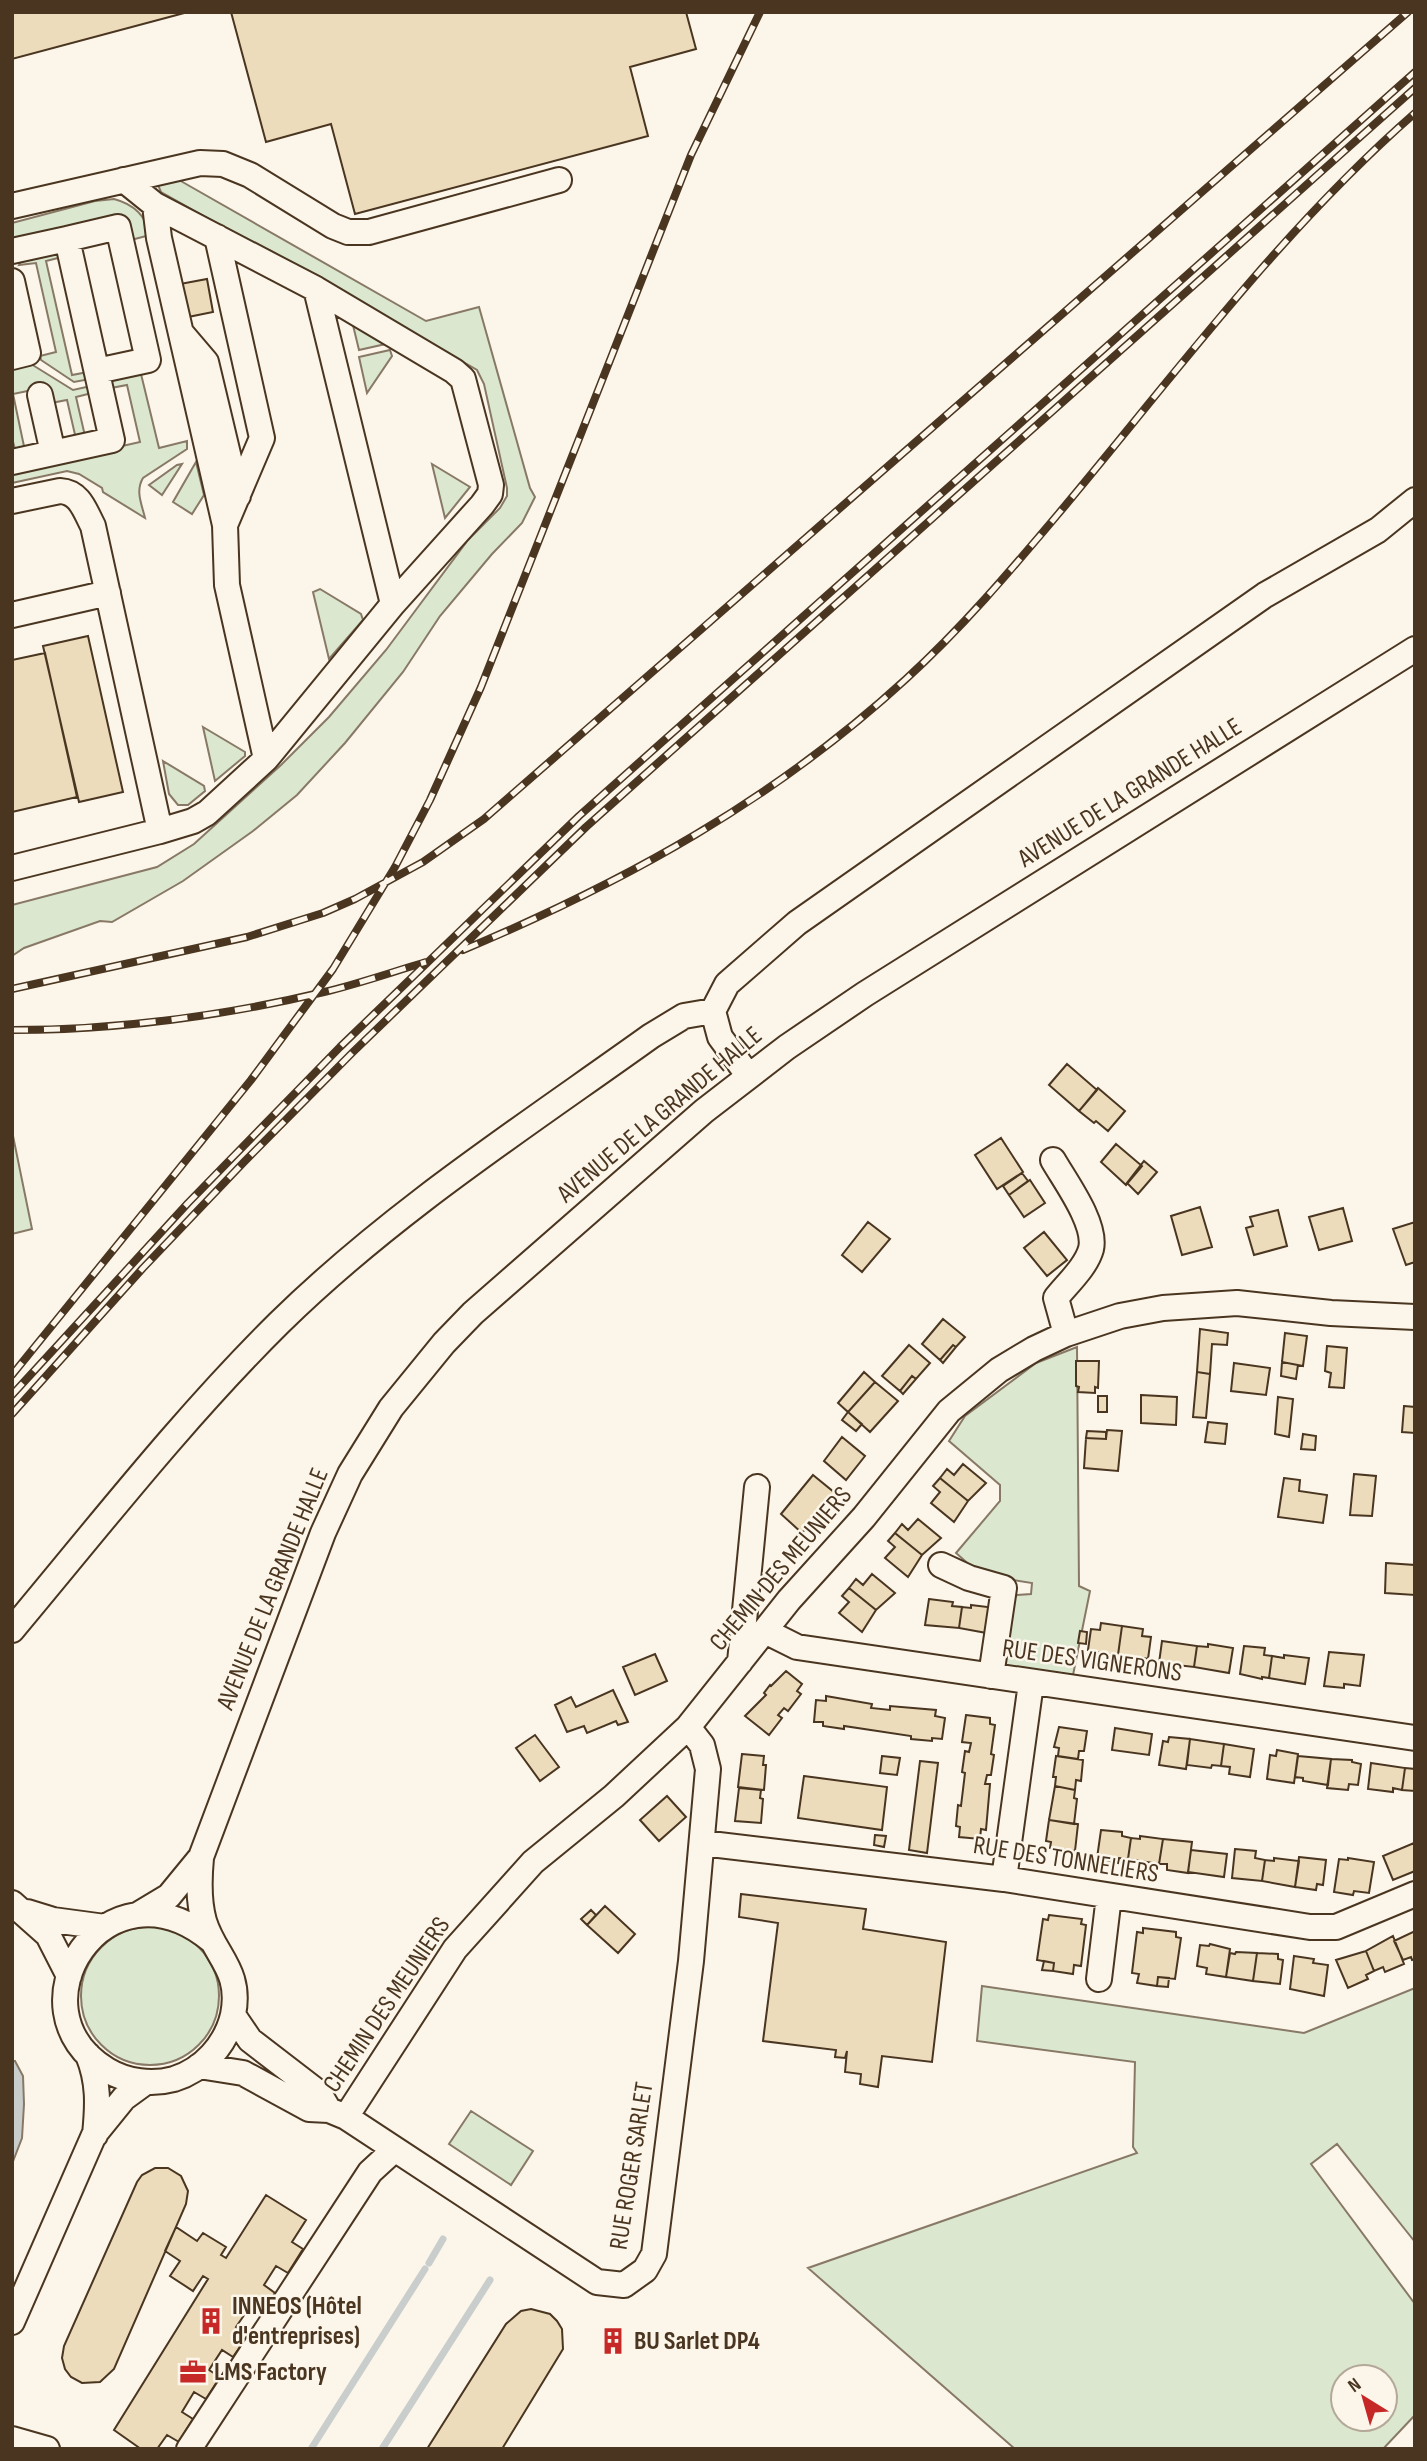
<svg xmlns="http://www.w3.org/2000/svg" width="1427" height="2461" font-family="'Sofia Sans Condensed',sans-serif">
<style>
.green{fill:#dce7d0;stroke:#887966;stroke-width:2;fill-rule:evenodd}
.water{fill:#c9cecd;stroke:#887966;stroke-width:2}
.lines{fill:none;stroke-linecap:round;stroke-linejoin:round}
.stream{stroke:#c9cecd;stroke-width:7}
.building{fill:#ecdcbc;stroke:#4a3520;stroke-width:2}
.minor-casing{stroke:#4a3520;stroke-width:28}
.minor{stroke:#fbf6e9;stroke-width:24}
.rail-casing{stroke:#4a3520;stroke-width:8}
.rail{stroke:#fbf6e9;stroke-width:5;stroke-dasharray:16;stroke-linecap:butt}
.labels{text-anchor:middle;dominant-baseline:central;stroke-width:5;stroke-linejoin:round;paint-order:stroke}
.street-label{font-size:26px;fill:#4a3520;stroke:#fbf6e9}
.poi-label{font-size:26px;font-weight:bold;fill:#4a3520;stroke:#fbf6e9;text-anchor:start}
</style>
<rect width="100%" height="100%" fill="#fbf6e9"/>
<!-- green -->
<path class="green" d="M179,180L426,321L479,307L530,488L535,497L522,523L492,554L440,616L403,672L345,743L297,795L253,831L183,881L112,922L100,921L24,948L12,956V905L157,867L194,844L281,765L329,717L386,650L468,540L500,508L507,496V488L484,384L477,370L269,250H264L161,192L158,185Z
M114,199C133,204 146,215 150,235L131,240L12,239V223L95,201Z
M58,250L62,257L46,261L72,375L88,372L90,379L74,382L41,360L40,356L56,352L36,263L19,265L21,261Z
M352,321L390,343L359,350Z
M390,350L392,356L367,393L359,357Z
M31,364L73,390L91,386L92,393L76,397L85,436L76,439L67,400L51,403L47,387L13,394L25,451L16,453L12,438V368Z
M141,374L159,448L187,441V449L143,478C135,491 142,505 145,518L103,492L102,488L79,474L67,471L12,483V471L140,442L127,385L111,388L110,381Z
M196,462L204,495L192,514L173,502Z
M182,464L162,495L149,485L177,465Z
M432,464L470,487L445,518Z
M320,589L361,614L363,620L329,659L313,592Z
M203,727L245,752V756L215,781Z
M163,761L204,786L205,791L188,805H178L169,794Z
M12,1131L32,1229L12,1234Z
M1077,1347L1079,1586L1090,1591L1072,1680L1001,1673L1009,1603L1017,1595L1031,1594L1032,1583L981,1575L956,1553L1000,1501V1485L949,1441L965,1416L1036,1363Z
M81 1996a69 69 0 1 1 138 0a69 69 0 1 1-138 0Z
M982,1986L1304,2033L1415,1988V2242L1337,2144L1311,2164L1415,2304V2415L1383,2449H1015L808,2268L1137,2153L1133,2147L1135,2062L977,2041ZM1343,2377H1385V2419H1343Z
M471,2111L533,2151L511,2185L449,2144Z"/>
<!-- water -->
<path class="water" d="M12,2061H15L23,2076L24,2104L22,2138L12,2164Z"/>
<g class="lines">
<!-- stream -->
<path class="stream" d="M429,2263L443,2239
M311,2449L425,2269
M382,2449L490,2280"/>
</g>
<!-- building -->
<path class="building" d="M12,12H188L12,59Z
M231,12H686L696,49L630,67L648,136L355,214L331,124L266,142Z
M207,279L213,312L188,317L180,284Z
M88,636L123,792L79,802L43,646Z
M45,653L77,797L12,812V660Z
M1067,1064L1097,1090L1079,1111L1049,1085Z
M1098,1088L1125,1111L1108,1131L1096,1121L1094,1123L1079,1111Z
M1001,1138L1023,1172L997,1189L975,1155Z
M1116,1144L1142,1166L1126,1185L1101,1162Z
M1144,1161L1157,1172L1138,1194L1127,1183Z
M1022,1173L1028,1181L1009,1195L1003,1186Z
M1030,1180L1045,1203L1024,1217L1009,1195Z
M1200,1207L1212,1247L1182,1255L1171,1216Z
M1343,1208L1352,1241L1319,1250L1309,1217Z
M1278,1210L1287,1246L1254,1255L1246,1228L1253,1226L1250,1217Z
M868,1222L890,1239L862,1272L842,1255Z
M1415,1222V1262L1406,1265L1393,1229Z
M1044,1232L1067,1260L1047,1276L1024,1248Z
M943,1319L965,1337L956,1347L953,1345L940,1360L922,1344Z
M1200,1329L1228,1333L1227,1345L1212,1344L1210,1374L1197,1372Z
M1285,1333L1307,1336L1303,1366L1282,1362Z
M909,1345L930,1363L916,1379L912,1376L900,1391L882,1376Z
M953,1345L956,1347L943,1363L940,1360Z
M1327,1346L1347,1348L1344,1388L1329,1387L1331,1373L1325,1371Z
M1076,1361H1099L1098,1388L1095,1387V1393L1078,1392L1079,1387L1076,1386Z
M1282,1362L1298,1365L1296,1379L1281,1376Z
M1234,1363L1270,1368L1266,1395L1231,1391Z
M864,1372L875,1382L848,1412L838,1403Z
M1197,1372L1210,1374L1206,1418L1193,1417Z
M912,1376L916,1379L903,1394L900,1391Z
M875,1382L898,1401L870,1432L848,1412Z
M1141,1395L1177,1397L1176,1425L1141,1423Z
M1098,1396H1107V1412H1098Z
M1278,1397L1293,1399L1289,1437L1275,1434Z
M1404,1406L1415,1407V1433L1402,1432Z
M848,1412L862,1424L856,1431L842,1420Z
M1208,1422L1227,1424L1225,1444L1205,1442Z
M1107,1430L1122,1431L1118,1471L1084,1468L1086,1438L1106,1439Z
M1087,1431L1106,1432V1439L1086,1438Z
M1303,1434L1316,1436L1315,1450L1301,1449Z
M842,1437L865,1456L846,1480L824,1461Z
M963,1464L986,1483L968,1501L940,1478L947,1469L954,1475Z
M1354,1474L1376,1476L1372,1516L1350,1515Z
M813,1475L835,1493L802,1533L781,1514Z
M940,1478L968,1501L954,1522L931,1503L940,1492L933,1486Z
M1284,1478L1300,1480L1299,1491L1327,1495L1323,1523L1278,1517Z
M918,1519L941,1538L922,1555L895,1533L902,1524L908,1530Z
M895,1533L922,1555L908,1577L885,1558L895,1547L888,1541Z
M1386,1563L1415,1565V1595L1385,1593Z
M872,1574L895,1593L876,1610L849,1588L856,1579L863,1585Z
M849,1588L876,1610L862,1632L839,1613L849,1602L842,1596Z
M929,1599L953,1602L952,1606L962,1607L959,1628L925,1625Z
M971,1605L996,1608L992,1634L959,1628L962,1607L971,1608Z
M1101,1623L1122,1626L1118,1655L1097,1654L1098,1652L1088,1650L1091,1629L1100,1630Z
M1122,1626L1143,1629L1142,1636L1151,1637L1148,1659L1139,1657V1659L1118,1655Z
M1080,1631L1087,1632L1086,1644L1078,1643Z
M1162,1641L1197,1646L1194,1667L1159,1663Z
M1208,1644L1233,1648L1229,1673L1194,1667L1197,1646L1208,1647Z
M1244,1646L1265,1648L1264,1655L1272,1656L1269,1678L1262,1677V1679L1240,1674Z
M1329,1652L1364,1655L1360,1686L1344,1684V1688L1324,1686Z
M655,1654L667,1681L635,1695L623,1667Z
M1284,1655L1309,1658L1305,1684L1269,1678L1272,1656L1284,1658Z
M786,1671L802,1684L797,1691L801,1694L788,1711L784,1708L778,1715L782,1718L769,1735L745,1716L766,1695L764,1693L770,1685L771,1686Z
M613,1690L628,1722L618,1725L616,1721L587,1733L584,1726L567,1732L555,1705L571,1697L576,1707Z
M826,1696L872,1704L871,1708L890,1710V1706L936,1710L935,1716L945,1718L942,1739L932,1738V1741L911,1739V1736L844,1726V1729L823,1726V1722H814L816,1700L826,1701Z
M966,1715L990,1718V1724L995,1725L991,1754L994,1755L991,1775H987L985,1784H990L986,1830L981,1829L980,1839L959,1837L960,1827L956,1826L958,1805L961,1806L965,1773L962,1772L965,1751L969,1752L971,1743L962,1742Z
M1059,1727L1087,1731L1084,1751H1079L1078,1759L1058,1756L1059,1748L1054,1747Z
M1115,1728L1152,1734L1149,1755L1112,1750Z
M535,1735L559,1767L540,1781L516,1748Z
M1169,1737L1190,1739L1186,1769L1159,1765L1163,1741L1168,1742Z
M1190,1739L1224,1744L1221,1766L1212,1765L1211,1768L1187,1765Z
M1224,1744L1254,1749L1250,1777L1229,1774L1230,1767L1221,1766Z
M1277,1750L1298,1754L1294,1783L1267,1779L1270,1755L1276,1756Z
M742,1754L764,1756L763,1765H766L764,1790L738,1787Z
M882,1756L900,1758L897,1775L880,1773Z
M1056,1756L1083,1760L1081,1781L1076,1780L1075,1790L1055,1786L1056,1777H1053Z
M1298,1756L1331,1759L1328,1785L1303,1781V1778L1295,1777Z
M1331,1759L1352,1760V1762L1361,1764L1358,1785L1349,1784L1348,1790L1327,1788Z
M920,1761L938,1763L927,1853L909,1850Z
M1371,1763L1405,1768L1402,1790L1393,1788V1792L1368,1789Z
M1405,1768L1415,1769V1791L1402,1790Z
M804,1776L887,1787L882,1830L798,1818Z
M1055,1786L1075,1790L1074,1798L1077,1799L1074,1824L1049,1820Z
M739,1788L761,1790L760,1798L763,1799L761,1823L735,1821Z
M667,1796L686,1817L659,1841L640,1820Z
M1049,1820L1078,1824L1075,1851L1050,1848L1051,1842L1046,1841Z
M1101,1830L1122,1832V1836L1131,1838L1128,1859L1119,1858L1118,1863L1097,1858Z
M875,1835L886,1836L884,1847L874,1845Z
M1140,1836L1163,1839L1159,1864L1128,1859L1131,1838L1140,1839Z
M1163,1839L1192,1842L1188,1873L1167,1870V1864H1159Z
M1414,1843L1415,1871L1393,1880L1383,1856Z
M1235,1849L1256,1851L1255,1858L1265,1860L1262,1881L1232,1878Z
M1191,1850L1227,1854L1224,1877L1188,1872Z
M1299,1857L1326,1860L1323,1885L1317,1884L1316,1890L1295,1887Z
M1274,1858L1299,1861L1295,1887L1262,1881L1265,1860L1274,1861Z
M1348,1858L1374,1862L1369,1893L1354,1891L1353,1895L1334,1892L1339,1859L1348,1860Z
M741,1894L866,1909L863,1929L946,1942L932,2062L882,2056L878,2087L860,2084L861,2074L845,2072L847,2051L845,2058L835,2057L836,2050L763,2041L778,1923L739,1917Z
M605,1906L635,1934L618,1953L587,1925Z
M591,1910L596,1915L587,1925L581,1919Z
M1049,1915L1082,1919L1081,1924L1086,1925L1081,1966L1074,1965L1073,1974L1053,1971L1054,1963L1037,1960L1043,1919L1048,1920Z
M1143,1928L1176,1932V1937L1181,1938L1175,1979L1158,1977L1157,1986L1137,1983L1139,1974L1132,1973L1137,1932L1143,1933Z
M1415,1931V1959L1412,1960L1411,1957L1403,1960L1394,1941Z
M1393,1936L1404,1964L1385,1972L1383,1967L1374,1971L1366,1951Z
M1210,1944L1230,1949L1226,1977L1206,1974L1207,1968L1197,1966L1200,1945L1209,1946Z
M1366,1951L1374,1971L1366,1975L1368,1979L1348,1988L1336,1960Z
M1236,1952L1257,1953L1253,1981L1226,1977L1230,1953L1235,1954Z
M1257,1953L1278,1954V1959L1283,1960L1280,1984L1253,1981Z
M1294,1956L1314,1959L1313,1963L1328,1965L1324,1996L1290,1989Z
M1044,1961L1054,1963L1053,1971L1042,1970Z
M1158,1977L1169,1978L1168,1987L1157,1986Z
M155,2168H168L181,2176L188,2191L186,2204L114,2369L100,2382L82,2383L71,2377L65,2369L62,2358L64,2346L137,2182L142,2175Z
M266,2195L306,2220L292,2242L303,2249L288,2273L276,2266L264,2285L275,2293L260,2315L249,2308L236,2327L248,2335L233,2357L222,2350L209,2370L220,2377L206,2399L194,2392L182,2412L193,2419L179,2442L167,2435L157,2449H141L114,2430L208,2279L203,2276L193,2291L170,2276L180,2261L165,2251L176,2227L197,2241L203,2233L226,2247L221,2255L226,2258Z
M531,2309L550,2314L557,2321L562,2329L563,2349L502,2449H427L506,2324L521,2311Z
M610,2334L621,2341L617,2348L606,2341Z"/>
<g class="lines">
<defs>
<path id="minor" d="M124,180L155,205L316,289L393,604L266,759L227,585L225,525L159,238L155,205
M12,206L200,163L223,164L250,175L333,226L348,232H369L559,180
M217,237L262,438L225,525
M12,251L67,239
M12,281L28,353L12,357
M316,289L454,371L463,379L491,485L490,494L482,505L393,604
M183,335L206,362L238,496
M40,395L53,453
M12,462L112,440L67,239L118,227L148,360L97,371
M12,501L60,491C80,492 85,511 93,526L160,831L12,868
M12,615L108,593
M160,831L193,821L207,813L266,759
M748,1075L720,1037L713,1011L727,984L797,923L1265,595L1378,530L1415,500
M1053,1160C1065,1181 1097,1224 1091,1249C1086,1267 1067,1284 1056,1298L1066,1334
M941,1565L969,1578L1004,1588L991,1676
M12,1630C99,1526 183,1418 279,1323C391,1213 524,1127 651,1036L684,1016L713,1011
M765,1631L797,1647L1415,1738
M740,1662L757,1487
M702,1843L1004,1879L1310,1927H1336L1415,1894
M201,1858C199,1879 198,1900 204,1921C215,1957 242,1970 233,2015C226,2045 203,2070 174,2079C152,2085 127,2082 107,2070C6,2009 106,1853 211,1940
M1004,1879L1031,1683
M12,1903L48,1935L69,1976
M27,1912L53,1920L105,1927
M139,1914L169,1896L201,1857L323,1533L350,1474L391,1408L444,1343L473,1313L704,1111L787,1047L865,994L1415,649
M1099,1979L1109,1896
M233,2015L250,2040L319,2093L329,2110
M88,2055C99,2082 98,2105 95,2135
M199,2066L243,2073L309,2109L329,2110L346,2117L455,1949L533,1862L614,1796L688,1727L789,1600L864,1517L949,1411L999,1370L1034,1349L1066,1334L1120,1316L1163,1308L1237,1303L1331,1313L1415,1317
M346,2117L597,2282L624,2285L645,2270L654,2254L691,1961L708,1769L702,1745L688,1727
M12,2322L94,2135L124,2098L146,2082
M12,2439L47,2449
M189,2449L370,2172L394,2150"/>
</defs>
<!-- minor casing -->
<use href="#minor" class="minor-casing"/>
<!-- minor -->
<use href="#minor" class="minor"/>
<defs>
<path id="rail" d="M463,950C627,881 774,800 906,679C962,628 1011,570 1059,513C1174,376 1280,231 1415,113
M12,989L247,937L323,913L355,899L423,862L484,819L1408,12
M12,1030C116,1030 223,1016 324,992C358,984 392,972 426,962
M12,1375L251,1080L333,969L395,867L430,800L481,687L691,155L760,12
M12,1395L188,1203L340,1047L579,816L1415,72
M12,1414L143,1268L244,1162L352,1053L586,827L1415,88"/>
</defs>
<!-- rail casing -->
<use href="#rail" class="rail-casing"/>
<!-- rail -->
<use href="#rail" class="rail"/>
</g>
<!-- icons -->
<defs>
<symbol id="building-bare" viewBox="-9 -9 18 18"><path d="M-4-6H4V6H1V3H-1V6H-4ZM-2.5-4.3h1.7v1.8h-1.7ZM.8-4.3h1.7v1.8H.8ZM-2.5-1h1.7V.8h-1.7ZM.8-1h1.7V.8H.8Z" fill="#c62828" stroke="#fbf6e9" stroke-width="2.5" paint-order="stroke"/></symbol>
<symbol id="office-bare" viewBox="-9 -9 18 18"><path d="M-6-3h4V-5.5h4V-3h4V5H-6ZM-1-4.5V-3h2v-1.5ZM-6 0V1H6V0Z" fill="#c62828" stroke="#fbf6e9" stroke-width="2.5" paint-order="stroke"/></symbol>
</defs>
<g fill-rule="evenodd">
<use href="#building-bare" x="192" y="2302" width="38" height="38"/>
<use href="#building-bare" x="594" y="2322" width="38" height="38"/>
<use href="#office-bare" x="174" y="2353" width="38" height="38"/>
</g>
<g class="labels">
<!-- street labels -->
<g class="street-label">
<text transform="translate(1130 793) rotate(-32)">AVENUE DE LA GRANDE HALLE</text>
<text transform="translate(660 1115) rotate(-40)">AVENUE DE LA GRANDE HALLE</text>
<text transform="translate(781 1569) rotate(-50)">CHEMIN DES MEUNIERS</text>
<text transform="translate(273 1589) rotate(-68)">AVENUE DE LA GRANDE HALLE</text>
<text transform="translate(1092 1661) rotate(8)">RUE DES VIGNERONS</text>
<text transform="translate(1066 1860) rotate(9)">RUE DES TONNELIERS</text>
<text transform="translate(387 2005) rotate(-56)">CHEMIN DES MEUNIERS</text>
<text transform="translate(632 2166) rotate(-81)">RUE ROGER SARLET</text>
</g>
<!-- poi labels -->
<g class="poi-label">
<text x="232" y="2306">INNEOS (Hôtel<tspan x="232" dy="30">d'entreprises)</tspan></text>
<text x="634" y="2341">BU Sarlet DP4</text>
<text x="214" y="2372">LMS Factory</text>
</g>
</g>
<!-- border -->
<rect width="1427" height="2461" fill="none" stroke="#4a3520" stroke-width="28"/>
<!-- north arrow -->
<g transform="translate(1364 2398) rotate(323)"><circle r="33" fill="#fbf6e9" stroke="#b4a999" stroke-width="2"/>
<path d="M0-5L12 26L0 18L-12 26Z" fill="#c62828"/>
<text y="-10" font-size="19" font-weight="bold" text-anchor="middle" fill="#4a3520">N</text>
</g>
</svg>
